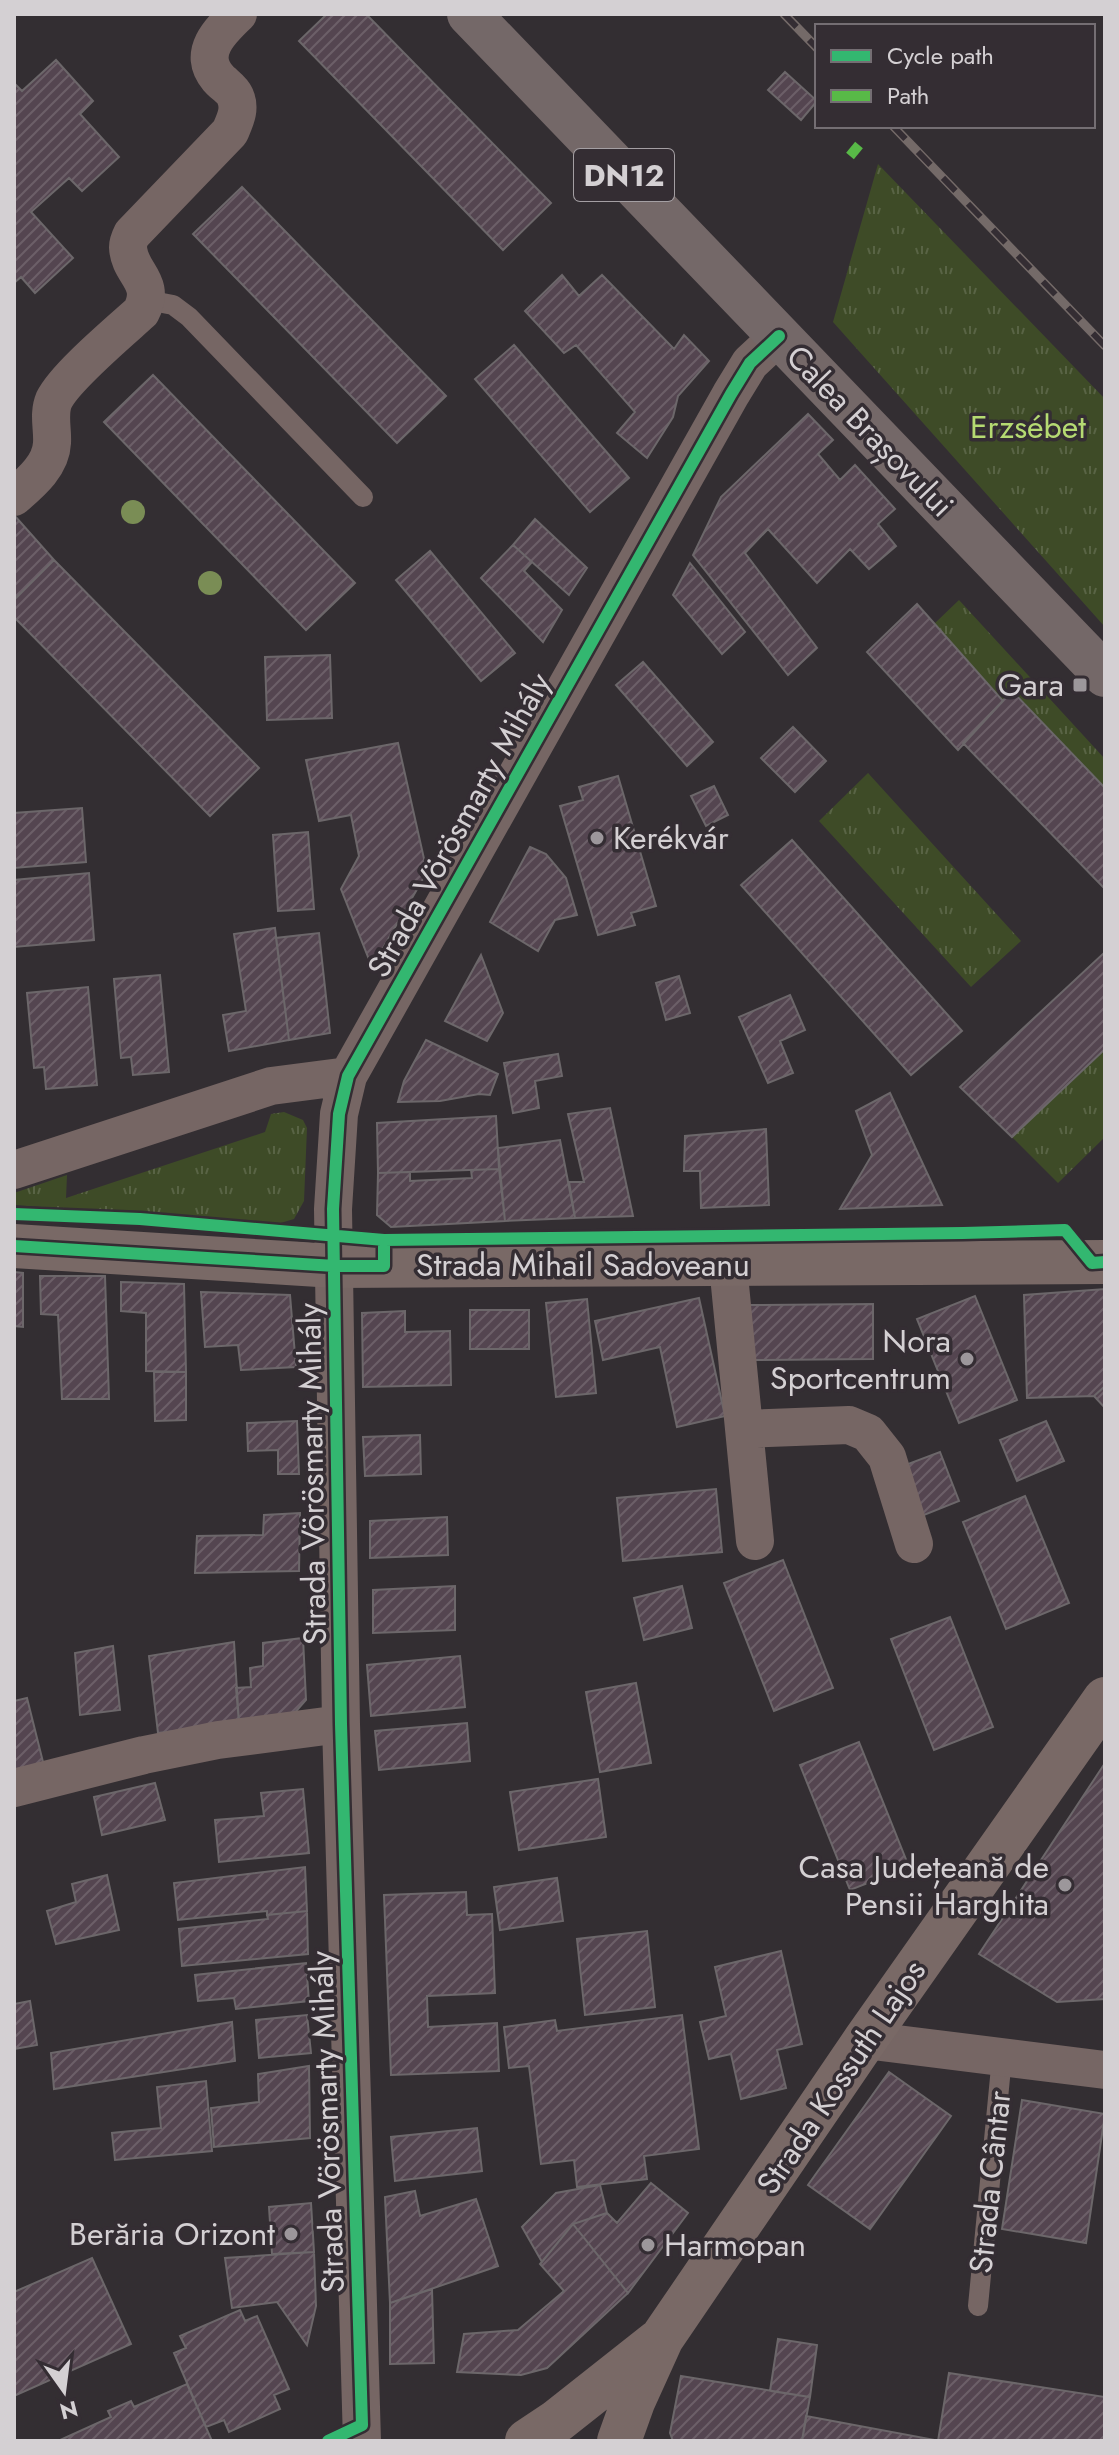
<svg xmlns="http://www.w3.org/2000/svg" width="1119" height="2455" font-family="Jost,sans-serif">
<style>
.grass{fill:url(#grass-tufts)}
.building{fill:url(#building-hatch);stroke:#6c676a;stroke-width:2}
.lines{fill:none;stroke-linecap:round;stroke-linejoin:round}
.lane{stroke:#766664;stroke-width:20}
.street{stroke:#766664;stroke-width:38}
.secondary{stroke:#796966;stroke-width:44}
.primary{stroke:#746868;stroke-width:44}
.rail-casing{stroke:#746a68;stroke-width:9}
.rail{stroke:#342d33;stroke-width:6;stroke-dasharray:18;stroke-linecap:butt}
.quiet{stroke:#58b947;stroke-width:10;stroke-dasharray:20 10;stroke-linecap:butt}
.cycleway-casing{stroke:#342d33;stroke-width:17}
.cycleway{stroke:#33b770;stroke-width:12}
.tree{fill:#7a8d55}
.poi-dot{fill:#9c979b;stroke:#342d33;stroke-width:3}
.labels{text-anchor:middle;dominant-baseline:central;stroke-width:7;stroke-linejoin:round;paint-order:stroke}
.shield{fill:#342d33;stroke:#a49fa3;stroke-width:2}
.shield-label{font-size:30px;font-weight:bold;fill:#d4d0d3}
.park-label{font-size:32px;fill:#b5da72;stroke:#342d33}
.street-label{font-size:32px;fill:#d4d0d3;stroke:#342d33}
.poi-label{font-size:32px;fill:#d4d0d3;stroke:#342d33;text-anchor:end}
</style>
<defs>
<pattern id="grass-tufts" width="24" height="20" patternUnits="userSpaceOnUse" patternTransform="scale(2)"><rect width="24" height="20" fill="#3e4b27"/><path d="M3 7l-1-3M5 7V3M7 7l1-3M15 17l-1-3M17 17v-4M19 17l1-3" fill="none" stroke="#596445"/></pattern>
<pattern id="building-hatch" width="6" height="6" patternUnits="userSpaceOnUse" patternTransform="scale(2)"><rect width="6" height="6" fill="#544550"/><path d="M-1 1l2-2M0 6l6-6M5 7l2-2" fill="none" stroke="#6c5f68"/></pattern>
</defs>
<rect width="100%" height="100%" fill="#332e32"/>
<!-- grass -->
<path class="grass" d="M878,164L1105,399V627L833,322Z
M959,600L1105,759V788L1013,691L1003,701L934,624Z
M868,773L1021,941L971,987L819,821Z
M1105,1049V1137L1058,1183L1012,1137Z
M284,1112L303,1120L307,1128L304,1201L294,1219L277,1224L14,1205V1193L67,1175L66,1198L265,1132L271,1114Z"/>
<!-- building -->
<path class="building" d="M327,14H366L551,203L503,250L299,41Z
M56,60L93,101L80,114L119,157L82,191L69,178L31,212L73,258L35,293L21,277L14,283V83L22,91Z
M785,72L817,101L801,120L768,90Z
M242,187L446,396L397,443L193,234Z
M562,275L579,296L602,275L674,349L684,335L709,361L678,396L673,417L647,458L617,433L635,412L576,345L564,353L525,311Z
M514,345L629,478L590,512L475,379Z
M153,375L355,583L306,630L104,422Z
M808,414L833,440L818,454L840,480L855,465L895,509L878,524L896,546L869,569L850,549L817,583L768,529L745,553L817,648L788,675L693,555L721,497Z
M14,515L54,560L14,600Z
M535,519L587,568L569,595L513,545Z
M513,545L532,562L524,571L562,610L543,642L481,578Z
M430,551L515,653L481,681L396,580Z
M54,560L259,768L210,816L14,617V600Z
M690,563L745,632L722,654L673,595Z
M917,604L1003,701L958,750L867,652Z
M330,655L332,718L267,720L265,657Z
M643,662L713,742L687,766L616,685Z
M1012,691L1105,788V889L963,743Z
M793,727L826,761L795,792L761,758Z
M398,743L427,872L372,967L341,889L359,856L351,815L319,821L306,760Z
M618,776L656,906L631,913L635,925L598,935L560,806L583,800L579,787Z
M714,786L728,815L706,826L691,796Z
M82,808L86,862L14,868V813Z
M308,832L314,909L278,911L273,835Z
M792,840L962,1031L911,1075L741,885Z
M530,847L546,854L566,878L577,915L555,920L538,951L490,922Z
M89,873L94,940L14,947V880Z
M275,928L289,1040L229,1051L223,1015L246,1011L234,934Z
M319,933L330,1033L289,1040L276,938Z
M1105,952V1049L1012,1137L960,1087Z
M481,955L503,1013L487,1041L445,1021Z
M160,975L169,1072L133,1075L131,1057L121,1058L114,979Z
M679,976L690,1013L666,1020L656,983Z
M88,987L97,1085L46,1089L44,1067L34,1068L27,993Z
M790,995L805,1030L780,1041L793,1073L768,1083L739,1017Z
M426,1040L498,1074L490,1095L479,1094L440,1101L398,1102L404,1081Z
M558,1054L562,1076L535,1081L539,1108L513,1113L504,1063Z
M890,1093L942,1205L840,1209L872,1155L856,1111Z
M610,1108L633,1216L575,1218L569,1182H584L568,1114Z
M496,1116L499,1169L378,1173L377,1123Z
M766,1129L769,1205L701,1208L700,1171H684L685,1136Z
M560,1140L575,1218L505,1221L498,1148Z
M499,1169L505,1221L391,1227L377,1215L378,1173L410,1172V1181L472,1178L471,1170Z
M14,1272L23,1273V1327L14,1326Z
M40,1276H105L109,1399H62L58,1315L41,1314Z
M121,1282L184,1284L186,1372L146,1371V1313L121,1311Z
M1105,1289V1386L1094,1396L1027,1398L1024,1295Z
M201,1292L290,1295L296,1367L241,1370L238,1345L205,1347Z
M975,1296L1017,1400L959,1423L917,1319Z
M699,1298L725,1416L677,1427L660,1347L603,1360L595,1321Z
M587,1299L596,1393L556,1397L546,1303Z
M873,1304V1359L750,1360V1305Z
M470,1310H529V1349H470Z
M405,1311V1332L450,1331L451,1385L363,1387L362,1313Z
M154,1372H186V1420L155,1421Z
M1105,1386V1408L1094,1396Z
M297,1421L299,1474H278V1450L248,1451L247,1423Z
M1046,1421L1064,1461L1017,1481L1000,1440Z
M420,1435L421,1474L365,1476L363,1437Z
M940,1452L959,1501L919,1517L900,1467Z
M716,1489L722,1552L623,1561L617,1498Z
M1025,1496L1069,1603L1006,1629L963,1522Z
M300,1513L299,1571L195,1573L197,1536L263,1535L264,1515Z
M447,1517L448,1555L370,1558V1521Z
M783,1560L833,1688L774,1711L724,1583Z
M455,1586V1630L373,1633V1590Z
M682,1586L692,1628L644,1640L634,1598Z
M950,1617L993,1727L934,1750L891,1639Z
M303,1638L306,1700L291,1717L239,1723L236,1688L251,1687L250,1668L263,1666V1643Z
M234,1642L239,1723L158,1733L149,1656Z
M113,1646L120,1710L80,1715L75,1653Z
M460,1656L465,1707L371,1716L367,1665Z
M636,1683L651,1763L600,1772L586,1692Z
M27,1698L44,1766L14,1773V1701Z
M467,1723L470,1761L379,1770L375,1731Z
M859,1742L909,1867L850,1890L800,1765Z
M1105,1763V1999L1057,2002L979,1954Z
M598,1779L606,1837L519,1850L510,1792Z
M155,1783L165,1820L102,1835L94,1797Z
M303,1789L309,1853L219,1862L215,1820L264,1816L261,1793Z
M305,1867L307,1911L267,1915V1911L178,1920L174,1883Z
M107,1875L119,1930L56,1944L47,1911L76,1902L72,1884Z
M557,1878L563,1921L500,1930L494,1887Z
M466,1892L467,1915L492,1914L495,1993L427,1996L428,2027L497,2023L499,2071L391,2075L384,1895Z
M307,1911L308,1954L182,1966L179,1929L268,1919L267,1915Z
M647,1931L655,2007L585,2015L577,1939Z
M781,1951L802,2044L777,2050L786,2088L741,2099L731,2054L709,2059L700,2022L726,2016L715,1967Z
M306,1963L309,2001L236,2009L234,1998L198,2001L195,1975Z
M30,2001L37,2045L14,2049V2004Z
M307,2015L311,2053L259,2058L256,2020Z
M682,2015L699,2149L644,2156L647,2179L577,2187L574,2160L541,2164L529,2066L509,2068L504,2027L555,2020L557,2031Z
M232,2022L235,2061L54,2089L51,2053Z
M309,2066L310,2138L214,2147L211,2108L259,2102L258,2074Z
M889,2072L951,2116L870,2229L808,2185Z
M206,2081L212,2151L115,2160L112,2133L161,2128L157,2087Z
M1022,2100L1105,2114L1086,2243L1002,2229Z
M477,2128L482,2171L395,2181L391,2137Z
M651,2183L688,2213L628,2293L573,2224L607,2213L617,2223Z
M600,2185L607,2213L573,2224L542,2262L522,2227L556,2193Z
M415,2191L420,2216L476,2199L498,2266L390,2303L385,2197Z
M311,2203L314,2252L272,2254L269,2207Z
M573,2224L628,2293L547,2368L521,2375L457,2372L464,2334L518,2330L564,2291L540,2264Z
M314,2252L316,2306L307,2345L277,2302L232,2308L225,2258Z
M92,2258L131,2344L14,2396V2292Z
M432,2289L434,2363L390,2364V2303Z
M240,2310L245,2321L257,2316L289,2389L274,2395L280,2409L229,2432L224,2420L206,2427L174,2353L186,2348L180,2336Z
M778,2339L817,2345L810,2397L770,2391Z
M949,2373L1105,2397V2441H938Z
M681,2376L810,2397L802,2441H673L670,2433Z
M187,2384L212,2441H58L111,2417L108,2411L131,2401L134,2407Z
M806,2416L935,2440V2441H802Z"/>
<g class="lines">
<!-- lane -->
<path class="lane" d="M147,300L173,305L189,317L363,497
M978,2306L1002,2057"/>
<!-- street -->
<path class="street" d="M14,497C30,483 51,466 52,443C53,429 48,414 54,400C65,377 120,331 141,312C157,281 129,274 128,247C128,243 130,238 132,234L230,132C235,120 241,109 235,96C232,89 223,84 218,78C197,53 220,31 238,14
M14,1170L271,1086L348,1076
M728,1265L755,1541
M744,1429L849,1425L868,1433L887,1457L914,1544
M14,1788L144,1755L218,1740L341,1724
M865,2040L1105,2070
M362,2441L341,1724L333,1209L339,1114L348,1076L731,394L750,363L779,336"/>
<!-- secondary -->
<path class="secondary" d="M14,1246L335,1266L1105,1262
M527,2441L557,2421L657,2342
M619,2441L633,2402L662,2338L865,2040L1105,1699"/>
<!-- primary -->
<path class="primary" d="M469,14L1105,675"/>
<defs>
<path id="rail" d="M784,14L817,48
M893,126L1105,346"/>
</defs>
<!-- rail casing -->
<use href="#rail" class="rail-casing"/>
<!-- rail -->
<use href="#rail" class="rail"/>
<!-- quiet -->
<path class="quiet" d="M850,156L859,145"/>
<defs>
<path id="cycleway" d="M14,1214L140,1219L384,1240L963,1233L1065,1230L1092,1263L1105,1262
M14,1246L335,1266H384V1240
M328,2441L362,2425L341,1724L333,1209L339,1114L348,1076L731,394L750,363L779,336"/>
</defs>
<!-- cycleway casing -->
<use href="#cycleway" class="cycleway-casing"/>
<!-- cycleway -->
<use href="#cycleway" class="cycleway"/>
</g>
<!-- trees -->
<g class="tree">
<circle cx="133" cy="512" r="12"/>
<circle cx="210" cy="583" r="12"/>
</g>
<!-- markers -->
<g class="poi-dot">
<rect x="1072" y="677" width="16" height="16" rx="4"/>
<circle cx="597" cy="838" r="8"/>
<circle cx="967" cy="1359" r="8"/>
<circle cx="1065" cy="1885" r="8"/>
<circle cx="291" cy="2234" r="8"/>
<circle cx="648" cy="2245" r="8"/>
</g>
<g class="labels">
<!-- shield labels -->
<rect class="shield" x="574" y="149" width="100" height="52" rx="6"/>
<g class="shield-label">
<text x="624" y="175">DN12</text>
</g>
<!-- park labels -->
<g class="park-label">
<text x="1028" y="427">Erzsébet</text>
</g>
<!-- street labels -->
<g class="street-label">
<text transform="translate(870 431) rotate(46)">Calea Brașovului</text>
<text transform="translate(459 825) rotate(-61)">Strada Vörösmarty Mihály</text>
<text x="583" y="1265">Strada Mihail Sadoveanu</text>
<text transform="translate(312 1474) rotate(-91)">Strada Vörösmarty Mihály</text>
<text transform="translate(841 2077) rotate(-56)">Strada Kossuth Lajos</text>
<text transform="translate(327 2122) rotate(-92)">Strada Vörösmarty Mihály</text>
<text transform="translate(990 2182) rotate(-84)">Strada Cântar</text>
</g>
<!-- poi labels -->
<g class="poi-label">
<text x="1064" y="685">Gara</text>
<text x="613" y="838" text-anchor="start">Kerékvár</text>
<text x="951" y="1341">Nora<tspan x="951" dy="37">Sportcentrum</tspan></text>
<text x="1049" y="1867">Casa Județeană de<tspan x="1049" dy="37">Pensii Harghita</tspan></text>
<text x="275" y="2234">Berăria Orizont</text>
<text x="664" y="2245" text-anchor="start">Harmopan</text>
</g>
</g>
<!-- border -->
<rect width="1119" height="2455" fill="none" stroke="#d4d0d3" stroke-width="32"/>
<!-- legend -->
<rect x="815" y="24" width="280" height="104" fill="#342d33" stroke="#746e73" stroke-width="2"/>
<rect x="831" y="50" width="40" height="12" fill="#33b770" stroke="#746e73" stroke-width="2"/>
<text x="887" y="64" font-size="24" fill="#d4d0d3">Cycle path</text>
<rect x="831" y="90" width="40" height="12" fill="#58b947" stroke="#746e73" stroke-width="2"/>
<text x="887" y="104" font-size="24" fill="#d4d0d3">Path</text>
<!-- north arrow -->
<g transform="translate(64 2391) rotate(166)" stroke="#342d33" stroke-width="6" paint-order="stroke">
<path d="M0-6L14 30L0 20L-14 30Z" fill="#d4d0d3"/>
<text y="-12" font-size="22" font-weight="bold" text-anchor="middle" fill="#d4d0d3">N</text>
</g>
</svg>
